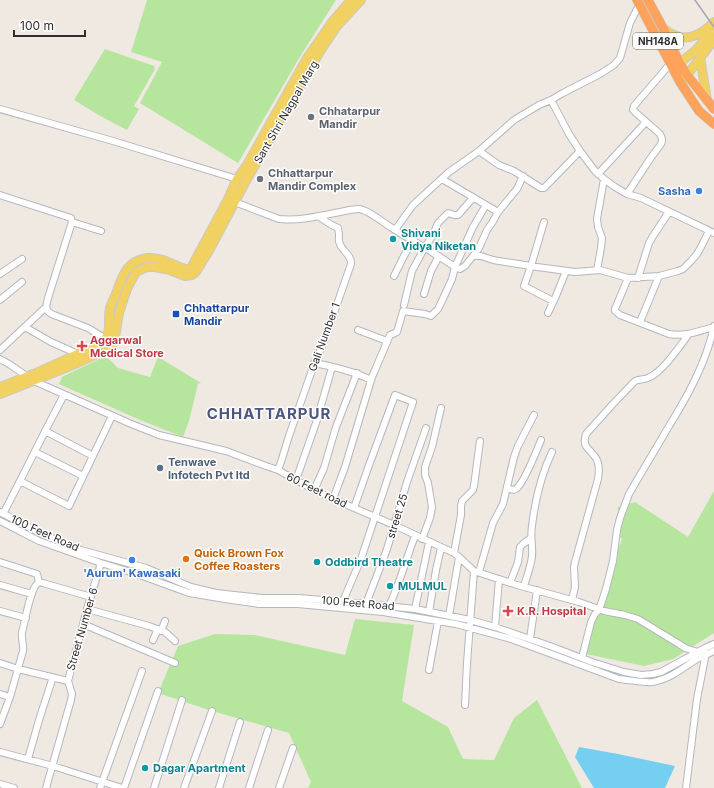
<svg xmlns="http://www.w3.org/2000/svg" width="714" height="788" font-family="Inter,sans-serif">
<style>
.green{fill:#b6e59e}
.water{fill:#75cff0}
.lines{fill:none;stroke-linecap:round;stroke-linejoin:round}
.minor-casing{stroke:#b4b7c1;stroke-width:8}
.major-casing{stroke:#c9c9c9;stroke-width:10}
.highway-casing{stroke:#c9c9c9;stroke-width:10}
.minor{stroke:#fff;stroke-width:6}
.major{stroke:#f2d163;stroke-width:8}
.highway{stroke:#ffa35c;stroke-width:9}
.rail{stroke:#a3a6b8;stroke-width:1.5}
.worship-dot{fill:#6b7280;stroke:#fff;stroke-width:1.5}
.shop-dot{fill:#3f7fe0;stroke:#fff;stroke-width:1.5}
.culture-dot{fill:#0f9aa8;stroke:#fff;stroke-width:1.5}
.transit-dot{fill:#1a4fb4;stroke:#fff;stroke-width:1.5}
.health-dot{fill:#e0444e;stroke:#fff;stroke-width:1.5}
.service-dot{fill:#5c6f8a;stroke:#fff;stroke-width:1.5}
.food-dot{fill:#e8710a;stroke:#fff;stroke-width:1.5}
.labels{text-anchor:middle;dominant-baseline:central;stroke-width:3;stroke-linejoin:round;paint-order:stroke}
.shield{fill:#fff;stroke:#6d6d6d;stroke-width:1}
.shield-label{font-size:10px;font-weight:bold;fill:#2e2e2e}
.worship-label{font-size:11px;font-weight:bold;fill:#5b616d;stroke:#fff;text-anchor:start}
.street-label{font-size:11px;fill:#2e2e2e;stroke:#fff}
.shop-label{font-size:11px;font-weight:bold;fill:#366cbe;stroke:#fff;text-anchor:end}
.culture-label{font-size:11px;font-weight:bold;fill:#0d838f;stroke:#fff;text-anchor:start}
.transit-label{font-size:11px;font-weight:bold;fill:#164399;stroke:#fff;text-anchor:start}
.health-label{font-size:11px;font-weight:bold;fill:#be3a42;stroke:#fff;text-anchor:start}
.service-label{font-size:11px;font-weight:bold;fill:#4e5e75;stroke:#fff;text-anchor:start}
.food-label{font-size:11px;font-weight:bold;fill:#c56008;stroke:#fff;text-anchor:start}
.district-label{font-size:15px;font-weight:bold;letter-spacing:1px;fill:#4d5680;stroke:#fff}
</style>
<rect width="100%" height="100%" fill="#efe9e1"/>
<!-- green -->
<path class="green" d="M147,0H336L301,55L238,163L140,103L162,62L131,52Z
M105,49L154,66L155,69L134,106L139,109L127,130L102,117L74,100Z
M106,356L118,368L150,377L158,357L201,383L198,384L189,421L183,437L140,420L59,384L62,377L78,369Z
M714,491V633L673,659L644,666L581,653L622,539L617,534L618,507L635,502L688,537Z
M355,619L414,625L402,701L448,727L463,759L494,760L514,718L537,700L582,788H308L311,782L289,733L212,711L158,693L178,646L215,634L255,635L345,655Z"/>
<!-- water -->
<path class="water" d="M579,747L618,754L675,766L665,788H594L575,757Z"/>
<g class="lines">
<defs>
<path id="minor" d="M551,100L569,134L580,151L595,171L604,179L615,187L627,194L641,198L714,233
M0,109L113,141L237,179
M479,151L499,165L514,171L541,188H544L546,186L580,151
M598,174L646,122
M442,179L498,212
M627,194L650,159L661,144C663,140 662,138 660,134L635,112L633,110L634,106L670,64
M0,195L71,218L72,222L48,298C46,307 44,311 54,315L88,328L106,339
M232,201L279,219C299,221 320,216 340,212C346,211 352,209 358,209C368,209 386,225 395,230C415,242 436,254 455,267L460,269L465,266L473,256H481L493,260L537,267L575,272L600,270L628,278L659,276L678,271L683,269L691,261L697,254L701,247L709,231
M72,222L101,231
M544,222L531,266L524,286L553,301
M395,230L413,205L449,172L479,151L514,120L539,105L551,100L563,93L600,74L614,65L620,58L630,23L639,5
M473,256L479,248L487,230L492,223L498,212L517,189L523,176
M597,270L601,248L602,238L598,227L597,219L604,179
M0,274L22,259
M394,276L404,256L413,240
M628,278L615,309V311L620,315L669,334C685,337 699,331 714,327
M638,278L649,243L653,236L669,212
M424,294L431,271L439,256
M0,300L22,282
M404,305L412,271L425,247L433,235L438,223L448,213L454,215H458L473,198
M548,313L556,296L566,271
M640,322L659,276
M25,327L51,342L78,354
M358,330L387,341
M0,350L46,307
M0,359L9,364L34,381L129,423L159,435L226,451L266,466L278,470L314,490L333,499L394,525L454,553L459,557L474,571L517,585L579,602L604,611L625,615L638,619L679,644L685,648L698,652L700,658
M314,363C334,367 353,371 371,380
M45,431L93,456
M35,452L83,476
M278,470L281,462L288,439L311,373L326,336L351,264C352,255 342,251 340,244C338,241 339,238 339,235C339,233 338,230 338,228L330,224L318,216
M296,480L317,420L332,367
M20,481L69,506L112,416
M507,488C510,489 513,491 516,489C524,483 537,450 541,440
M314,490L324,468L336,427L357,373
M333,499L345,467L372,377L390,335L397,332L403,311L425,314L431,316L438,309L441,303L452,279L455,267L473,227L486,205
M0,512L44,535L81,550L146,568L191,587L216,593L234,595L262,598H299L358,603L415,609L470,620L495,627L550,646L592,662L624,672L641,675L653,674L661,672L705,648L714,644
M3,514C24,474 43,434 64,395
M0,521L39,541L101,563L137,574L189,593L225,599L259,604H298L383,612L456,624L511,639L619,679C630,680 642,683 653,682C670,679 683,668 697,659C703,656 708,654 714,651
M422,539L430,518L432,507L428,483L425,475V467L432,447L441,408
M454,553L461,515V506L462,501L473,490L474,486L480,441
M0,562L37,574L39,582
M479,572L493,523L503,504L514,457L518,446L534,415
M510,583L518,562L520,547L523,544L531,538
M0,585L32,594
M524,586C527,576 531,566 532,556C533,546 530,536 532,526C535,501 541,475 552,452
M572,600L575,587L574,567L575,562L598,479C599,473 600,466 597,460C592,449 581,449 586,434L612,405L635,381C640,379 645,380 650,377C664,370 679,347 689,334
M343,601L361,559L413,402L395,395L368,468L354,508
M366,604L387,549L407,482L426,428
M389,606C400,583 406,559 415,536
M87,609L149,626L165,632L175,641
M415,609L429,542
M0,611L26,618
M429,612L436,570L441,548
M449,616L459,557
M83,624L175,663
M495,627L499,579
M161,631L165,621
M530,639L537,590
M153,640L158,629
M582,658L591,622L595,614L599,610L606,589L613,561L617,530L620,518L629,494C641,473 654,452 666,431C686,399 706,364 714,326
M0,663L18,669L68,681
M429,670L438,621
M0,694L10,697
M465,705L467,663L474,571
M0,724L10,697L23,651C24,644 21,639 22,632C25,622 30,590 37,584C39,582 39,582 43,583L91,597
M0,752L53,766L122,788
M28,759L39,720L53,677
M0,784L14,788
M46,788L71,700L72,694L68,681L87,609L101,563
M100,788L142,671
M124,788L158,691
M154,788L182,700
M184,788L212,711
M219,788L240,722
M249,788L268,730
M279,788L293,748
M686,788L697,699L706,653"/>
<path id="major" d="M663,28C682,44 698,38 714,22
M700,57L707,100
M675,67L697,49L714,28
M683,78L687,75L714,40
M0,387L36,373L102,343C113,331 107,322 110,308C112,302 116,295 118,288C124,272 129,260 148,258C155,258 162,259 168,262C175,264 184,272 191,268L228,199L237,179L247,165L307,58L332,22L351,0
M0,394L75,364L108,349L113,344L115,337L119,313L127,289L136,272L142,269L148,267H155L170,270L185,276L192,275L196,272L210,249L246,181L319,53L337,26L361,0"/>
<path id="highway" d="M637,0L680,82L699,111L714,124
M648,0L663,28L680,64L687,75L714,109"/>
</defs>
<!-- minor casing -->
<use href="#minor" class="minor-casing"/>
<!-- major casing -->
<use href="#major" class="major-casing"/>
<!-- highway casing -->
<use href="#highway" class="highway-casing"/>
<!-- minor -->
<use href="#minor" class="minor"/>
<!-- major -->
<use href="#major" class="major"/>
<!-- highway -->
<use href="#highway" class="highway"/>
<!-- rail -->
<path class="rail" d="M695,0L714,27"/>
</g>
<!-- markers -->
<g class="worship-dot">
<circle cx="311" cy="117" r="4"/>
<circle cx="260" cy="179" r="4"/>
</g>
<g class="shop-dot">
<circle cx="699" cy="191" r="4"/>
<circle cx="132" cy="560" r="4"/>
</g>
<g class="culture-dot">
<circle cx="393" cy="239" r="4"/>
<circle cx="317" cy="562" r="4"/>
<circle cx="390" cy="586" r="4"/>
<circle cx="145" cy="768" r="4"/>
</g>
<rect class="transit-dot" x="172" y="310" width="8" height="8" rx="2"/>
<g class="health-dot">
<path d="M80 340h4v4h4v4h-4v4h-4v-4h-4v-4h4z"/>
<path d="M506 605h4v4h4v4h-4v4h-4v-4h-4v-4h4z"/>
</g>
<circle class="service-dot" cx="160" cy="468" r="4"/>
<circle class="food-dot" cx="186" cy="559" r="4"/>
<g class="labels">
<!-- shield labels -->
<rect class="shield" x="633" y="33" width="50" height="16" rx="3"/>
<g class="shield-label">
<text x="658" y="41">NH148A</text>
</g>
<!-- worship labels -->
<g class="worship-label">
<text x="319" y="111">Chhatarpur<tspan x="319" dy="13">Mandir</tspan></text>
<text x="268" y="173">Chhattarpur<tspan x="268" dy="13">Mandir Complex</tspan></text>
</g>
<!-- street labels -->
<g class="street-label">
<text transform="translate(286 112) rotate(-60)">Sant Shri Nagpal Marg</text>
<text transform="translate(324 337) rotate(-70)">Gali Number 1</text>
<text transform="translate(317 490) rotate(26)">60 Feet road</text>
<text transform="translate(397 516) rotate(-73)">street 25</text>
<text transform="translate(45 533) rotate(24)">100 Feet Road</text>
<text transform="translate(358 603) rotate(5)">100 Feet Road</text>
<text transform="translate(82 629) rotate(-74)">Street Number 6</text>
</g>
<!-- shop labels -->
<g class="shop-label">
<text x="691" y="191">Sasha</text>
<text x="132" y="573" text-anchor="middle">'Aurum' Kawasaki</text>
</g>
<!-- culture labels -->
<g class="culture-label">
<text x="401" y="233">Shivani<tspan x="401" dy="13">Vidya Niketan</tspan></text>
<text x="325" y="562">Oddbird Theatre</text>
<text x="398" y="586">MULMUL</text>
<text x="153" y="768">Dagar Apartment</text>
</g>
<!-- transit labels -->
<g class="transit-label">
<text x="184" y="308">Chhattarpur<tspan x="184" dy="13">Mandir</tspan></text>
</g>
<!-- health labels -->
<g class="health-label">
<text x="90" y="340">Aggarwal<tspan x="90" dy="13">Medical Store</tspan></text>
<text x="517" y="611">K.R. Hospital</text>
</g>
<!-- service labels -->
<g class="service-label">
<text x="168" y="462">Tenwave<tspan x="168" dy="13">Infotech Pvt ltd</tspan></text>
</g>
<!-- food labels -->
<g class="food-label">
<text x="194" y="553">Quick Brown Fox<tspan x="194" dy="13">Coffee Roasters</tspan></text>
</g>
<!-- district labels -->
<g class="district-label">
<text x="269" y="413">CHHATTARPUR</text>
</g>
</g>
<!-- scale -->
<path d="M14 30v6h71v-6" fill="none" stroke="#2e2e2e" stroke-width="2"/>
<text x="20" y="30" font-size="12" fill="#2e2e2e" stroke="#ffffff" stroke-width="3" paint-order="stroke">100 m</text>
</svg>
